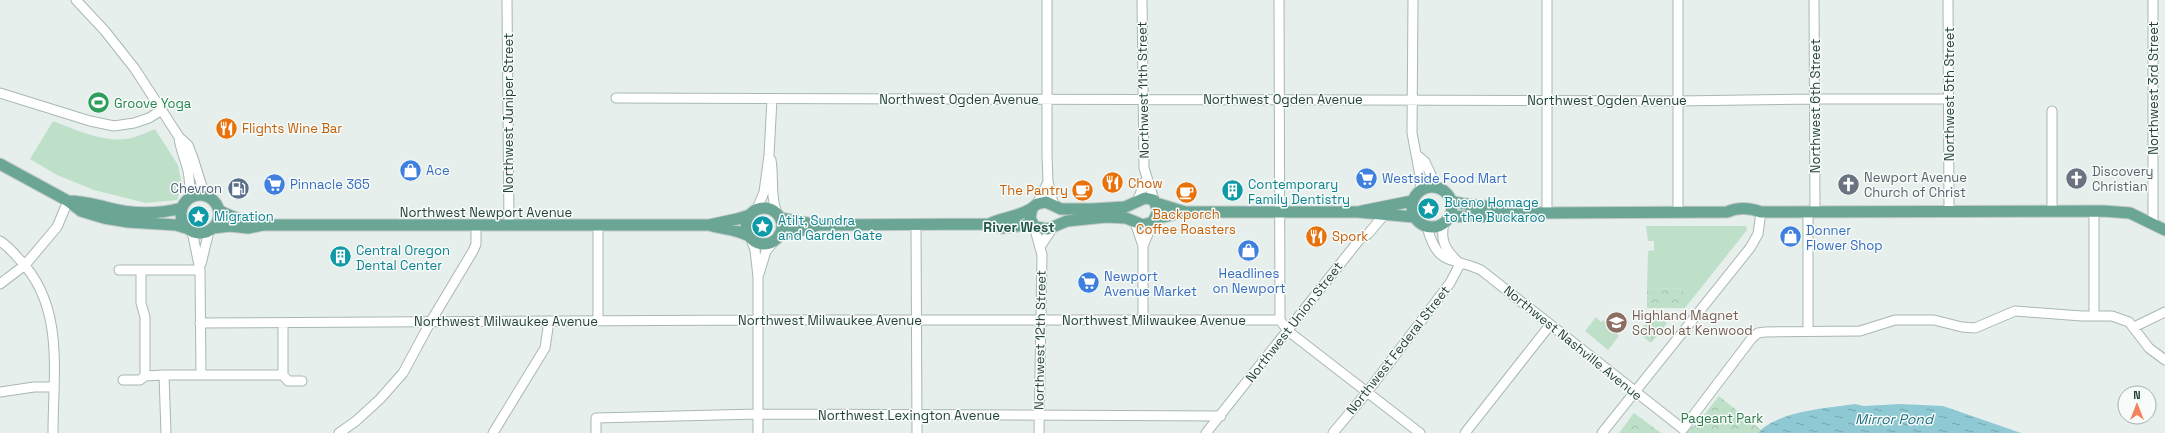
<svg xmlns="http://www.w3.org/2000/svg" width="2165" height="433" font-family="'Space Grotesk',sans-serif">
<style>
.green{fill:#bfe0c8}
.park{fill:url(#park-crowns)}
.water{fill:url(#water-ripples)}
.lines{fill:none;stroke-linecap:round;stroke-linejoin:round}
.minor-casing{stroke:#a8b8b2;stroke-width:11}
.major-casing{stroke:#c2cac8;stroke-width:13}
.minor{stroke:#fff;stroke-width:9}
.major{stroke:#6aa596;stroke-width:11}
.labels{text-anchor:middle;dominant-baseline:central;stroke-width:3;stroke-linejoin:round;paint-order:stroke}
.street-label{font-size:13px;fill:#24423a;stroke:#f7fbf9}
.leisure-label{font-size:13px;fill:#27864d;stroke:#f7fbf9;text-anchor:start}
.food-label{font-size:13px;fill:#c56008;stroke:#f7fbf9;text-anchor:start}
.shop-label{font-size:13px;fill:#366cbe;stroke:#f7fbf9;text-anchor:start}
.worship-label{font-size:13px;fill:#5b616d;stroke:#f7fbf9;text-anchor:start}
.culture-label{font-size:13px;fill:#0d838f;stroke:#f7fbf9;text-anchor:start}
.service-label{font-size:13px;fill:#4e5e75;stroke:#f7fbf9;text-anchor:end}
.education-label{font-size:13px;fill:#785e54;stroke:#f7fbf9;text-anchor:start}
.park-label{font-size:13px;fill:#2d7a4b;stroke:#f7fbf9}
.neighbourhood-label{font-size:14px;font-weight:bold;fill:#1f5548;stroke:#f7fbf9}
.water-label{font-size:14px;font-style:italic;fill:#1c6f80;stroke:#f7fbf9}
</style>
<defs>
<pattern id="park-crowns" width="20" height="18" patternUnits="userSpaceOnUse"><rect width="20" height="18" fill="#bfe0c8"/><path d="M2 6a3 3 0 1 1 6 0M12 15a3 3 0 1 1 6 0" fill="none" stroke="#a4c1ad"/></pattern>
<pattern id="water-ripples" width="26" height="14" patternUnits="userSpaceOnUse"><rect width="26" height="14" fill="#8ec9d4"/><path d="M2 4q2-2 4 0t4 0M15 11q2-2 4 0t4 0" fill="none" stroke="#74a5ad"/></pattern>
</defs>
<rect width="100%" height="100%" fill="#e6efeb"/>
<!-- green -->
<path class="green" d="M53,121C77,130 105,144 131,138C139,136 147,132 155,129L178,165L182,185L177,200L146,203L94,190L57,175L30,159Z
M1646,226H1746L1747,230L1685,308H1683V289L1647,288L1648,251L1654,250V241H1648Z
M1596,317L1601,322L1603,320L1619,336L1608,350L1585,331Z"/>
<!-- park -->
<path class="park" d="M1647,288L1683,289V308H1647Z
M1654,312L1667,323L1651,343L1638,333Z
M1719,396L1761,430L1758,433H1684L1697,424Z
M1634,413L1661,433H1619Z"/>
<!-- water -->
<path class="water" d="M1855,404L1864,406L1900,404L1943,406L2021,433H1758C1777,411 1828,408 1855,404Z"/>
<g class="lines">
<defs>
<path id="minor" d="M76,0L105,31L135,69L179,137L188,145L193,158L205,196
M507,0L509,226
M1047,0V155L1048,182L1054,206
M1142,0L1144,168L1154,200
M1279,0L1280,320
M1413,0L1412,133L1421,181L1420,191
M1547,0V212
M1678,0V212
M1814,0L1815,211
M1948,0L1949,212
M0,93L90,121L114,126L134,123L149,118L162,110
M616,98L1678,101L1814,99H1949
M2052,111V211
M179,137C180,148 184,156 187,167C190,177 190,188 190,198
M1418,156L1425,162L1437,188
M771,160C774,177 770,197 777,213
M1138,199L1146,180
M1037,204L1048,182
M757,209L764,192L769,155L772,99
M1135,222L1143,246L1153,222
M1444,223C1440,240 1445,249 1457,261
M2153,224V0
M916,225L917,433
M1034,226L1042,255L1039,433
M1427,227C1438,267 1450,256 1481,270L1683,429L1752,338L1758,333L1765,332L1860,331L1895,320H1934L1962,327L1975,328L2015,311L2082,316H2112L2129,322L2149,348L2165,360
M751,239L755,250L758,277V433
M0,241C8,246 14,253 20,260C65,307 53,373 53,433
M1143,246V321
M1040,247L1053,227
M201,264L209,231
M119,270H200
M141,270V303L145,317V376L164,375
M759,274L766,251L776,239
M0,284L25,265L57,227L68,201
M2094,315V211
M598,321V225
M200,323L758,320H1280L1288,331L1420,433
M283,323V375
M2134,327L2165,312
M1808,331V211
M201,375H283L288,381H302
M123,380H140L145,376
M0,392L34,387H53
M166,433L164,375H201L200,270L192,231
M339,433L356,421L380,399L403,373L431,321L473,251L476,244V226
M493,433L545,348L549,321
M596,433V418L758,414L1221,416
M1206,433L1360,239L1368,234L1384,215
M1333,433L1368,391L1450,283L1460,264
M1465,433L1550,325
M1602,433L1750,248L1758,234L1761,212"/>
<path id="major" d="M0,164L68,201L81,211L104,218L128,222L176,225L186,228
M1412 207a20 20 0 1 1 40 0a20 20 0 1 1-40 0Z
M181 214a19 19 0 1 1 38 0a19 19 0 1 1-38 0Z
M68,201C81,201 92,204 105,207C130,214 156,215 182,208
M1451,201C1474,208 1499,204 1521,213
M1156,203L1185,212H1358L1414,217
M746 226a18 18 0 1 1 36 0a18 18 0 1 1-36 0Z
M219,210C232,219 248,220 263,225
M1362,211L1412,201
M1450,217C1474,214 1498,220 1521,213L1727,212C1738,207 1750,208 1761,212L2103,211L2130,213L2165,230
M780,218L818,225L989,224L1002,228L1024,225L1048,229L1067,221L1106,217L1126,218L1143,225L1153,222L1158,211L1154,200L1145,198L1125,207L1092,209H1061L1046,202L1037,204L1032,208L1030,218L1034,226
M1155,219L1185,212
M989,224C1003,217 1019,217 1032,208
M709,225C722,229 736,229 749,236
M213,228L230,226L248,228L263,225H709L737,219L750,215
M779,235C792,231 806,231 818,225"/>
</defs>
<!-- minor casing -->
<use href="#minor" class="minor-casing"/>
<!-- major casing -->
<use href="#major" class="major-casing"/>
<!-- minor -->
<use href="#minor" class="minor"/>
<!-- major -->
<use href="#major" class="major"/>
</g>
<!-- icons -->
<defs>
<symbol id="stadium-disc" viewBox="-11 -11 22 22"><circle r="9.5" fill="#2e9e5b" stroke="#f7fbf9"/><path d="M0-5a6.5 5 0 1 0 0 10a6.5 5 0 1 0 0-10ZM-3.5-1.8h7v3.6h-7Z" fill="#fff"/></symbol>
<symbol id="restaurant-disc" viewBox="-11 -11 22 22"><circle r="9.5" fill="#e8710a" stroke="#f7fbf9"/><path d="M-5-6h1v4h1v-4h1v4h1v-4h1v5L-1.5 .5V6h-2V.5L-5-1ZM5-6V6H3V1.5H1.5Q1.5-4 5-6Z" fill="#fff"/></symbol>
<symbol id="shop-disc" viewBox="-11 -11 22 22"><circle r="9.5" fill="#3f7fe0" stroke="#f7fbf9"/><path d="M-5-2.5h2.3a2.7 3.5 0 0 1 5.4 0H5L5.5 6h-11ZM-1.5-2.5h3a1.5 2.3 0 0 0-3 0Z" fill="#fff"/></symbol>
<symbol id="supermarket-disc" viewBox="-11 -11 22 22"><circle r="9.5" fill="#3f7fe0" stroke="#f7fbf9"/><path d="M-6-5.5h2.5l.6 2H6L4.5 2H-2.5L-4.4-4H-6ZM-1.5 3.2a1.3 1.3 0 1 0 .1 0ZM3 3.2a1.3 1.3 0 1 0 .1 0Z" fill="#fff"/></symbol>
<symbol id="church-disc" viewBox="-11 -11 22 22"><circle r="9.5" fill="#6b7280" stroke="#f7fbf9"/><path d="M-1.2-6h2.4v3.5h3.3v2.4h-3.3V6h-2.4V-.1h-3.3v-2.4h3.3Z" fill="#fff"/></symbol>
<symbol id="fuel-disc" viewBox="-11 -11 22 22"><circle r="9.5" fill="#5c6f8a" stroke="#f7fbf9"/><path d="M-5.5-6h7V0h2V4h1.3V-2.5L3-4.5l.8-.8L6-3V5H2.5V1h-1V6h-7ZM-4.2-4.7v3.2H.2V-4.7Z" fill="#fff"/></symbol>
<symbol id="cafe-disc" viewBox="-11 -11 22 22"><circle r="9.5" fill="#e8710a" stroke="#f7fbf9"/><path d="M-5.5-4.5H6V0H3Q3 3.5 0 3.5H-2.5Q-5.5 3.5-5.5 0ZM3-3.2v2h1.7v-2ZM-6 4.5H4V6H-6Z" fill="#fff"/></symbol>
<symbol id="building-disc" viewBox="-11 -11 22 22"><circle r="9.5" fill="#0f9aa8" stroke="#f7fbf9"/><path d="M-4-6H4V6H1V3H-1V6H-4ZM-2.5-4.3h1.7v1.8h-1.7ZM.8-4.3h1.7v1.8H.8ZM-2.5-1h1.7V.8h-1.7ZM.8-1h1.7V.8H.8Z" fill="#fff"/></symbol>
<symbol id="sight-disc" viewBox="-11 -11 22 22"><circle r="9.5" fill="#0f9aa8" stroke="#f7fbf9"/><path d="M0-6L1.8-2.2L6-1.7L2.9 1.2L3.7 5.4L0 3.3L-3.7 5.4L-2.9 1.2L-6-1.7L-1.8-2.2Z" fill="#fff"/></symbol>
<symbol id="school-disc" viewBox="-11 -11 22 22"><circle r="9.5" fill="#8d6e63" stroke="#f7fbf9"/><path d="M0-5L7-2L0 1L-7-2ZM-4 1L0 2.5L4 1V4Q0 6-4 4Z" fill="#fff"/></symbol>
</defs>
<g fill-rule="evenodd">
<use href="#stadium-disc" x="86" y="90" width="25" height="25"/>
<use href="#restaurant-disc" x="214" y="116" width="25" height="25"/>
<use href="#shop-disc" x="398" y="158" width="25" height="25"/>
<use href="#supermarket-disc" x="1354" y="166" width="25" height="25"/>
<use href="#church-disc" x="2064" y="166" width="25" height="25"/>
<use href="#restaurant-disc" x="1100" y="170" width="25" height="25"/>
<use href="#supermarket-disc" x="262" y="172" width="25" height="25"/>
<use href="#church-disc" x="1836" y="172" width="25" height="25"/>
<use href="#fuel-disc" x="226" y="176" width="25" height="25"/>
<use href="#cafe-disc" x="1070" y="178" width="25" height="25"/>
<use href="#building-disc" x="1220" y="178" width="25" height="25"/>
<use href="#cafe-disc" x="1174" y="180" width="25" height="25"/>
<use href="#sight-disc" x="1416" y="196" width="25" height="25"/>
<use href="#sight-disc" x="186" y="204" width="25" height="25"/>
<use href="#sight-disc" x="750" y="214" width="25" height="25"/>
<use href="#restaurant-disc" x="1304" y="224" width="25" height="25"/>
<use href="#shop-disc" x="1778" y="224" width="25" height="25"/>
<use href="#shop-disc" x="1236" y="238" width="25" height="25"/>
<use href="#building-disc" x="328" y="244" width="25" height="25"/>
<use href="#supermarket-disc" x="1076" y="270" width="25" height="25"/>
<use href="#school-disc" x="1604" y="310" width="25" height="25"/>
</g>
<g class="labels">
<!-- street labels -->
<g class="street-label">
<text transform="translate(2153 88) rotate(-90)">Northwest 3rd Street</text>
<text transform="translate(1143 90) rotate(-91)">Northwest 11th Street</text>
<text transform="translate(1949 94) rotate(-90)">Northwest 5th Street</text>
<text x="959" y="99">Northwest Ogden Avenue</text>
<text x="1283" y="99">Northwest Ogden Avenue</text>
<text x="1607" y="100">Northwest Ogden Avenue</text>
<text transform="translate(1815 106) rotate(-90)">Northwest 6th Street</text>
<text transform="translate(508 113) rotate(-90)">Northwest Juniper Street</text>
<text x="486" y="212">Northwest Newport Avenue</text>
<text x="830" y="320">Northwest Milwaukee Avenue</text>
<text x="1154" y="320">Northwest Milwaukee Avenue</text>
<text x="506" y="321">Northwest Milwaukee Avenue</text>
<text transform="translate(1294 322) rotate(-52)">Northwest Union Street</text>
<text transform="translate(1040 340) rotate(-89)">Northwest 12th Street</text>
<text transform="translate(1573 343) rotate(39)">Northwest Nashville Avenue</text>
<text transform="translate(1398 350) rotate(-52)">Northwest Federal Street</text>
<text x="909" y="415">Northwest Lexington Avenue</text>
</g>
<!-- leisure labels -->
<g class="leisure-label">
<text x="114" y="103">Groove Yoga</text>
</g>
<!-- food labels -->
<g class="food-label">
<text x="242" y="128">Flights Wine Bar</text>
<text x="1128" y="183">Chow</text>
<text x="1068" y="190" text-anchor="end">The Pantry</text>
<text x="1186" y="214" text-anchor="middle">Backporch<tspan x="1186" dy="15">Coffee Roasters</tspan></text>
<text x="1332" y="236">Spork</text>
</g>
<!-- shop labels -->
<g class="shop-label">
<text x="426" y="170">Ace</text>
<text x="1382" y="178">Westside Food Mart</text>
<text x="290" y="184">Pinnacle 365</text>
<text x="1806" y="230">Donner<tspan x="1806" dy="15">Flower Shop</tspan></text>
<text x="1249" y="273" text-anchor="middle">Headlines<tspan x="1249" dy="15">on Newport</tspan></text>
<text x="1104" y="276">Newport<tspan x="1104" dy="15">Avenue Market</tspan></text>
</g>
<!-- worship labels -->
<g class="worship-label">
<text x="2092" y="171">Discovery<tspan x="2092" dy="15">Christian</tspan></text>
<text x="1864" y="177">Newport Avenue<tspan x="1864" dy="15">Church of Christ</tspan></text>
</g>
<!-- culture labels -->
<g class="culture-label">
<text x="1248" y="184">Contemporary<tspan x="1248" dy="15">Family Dentistry</tspan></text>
<text x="1444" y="202">Bueno Homage<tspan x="1444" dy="15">to the Buckaroo</tspan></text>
<text x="214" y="216">Migration</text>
<text x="778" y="220">Atilt, Sundra<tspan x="778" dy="15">and Garden Gate</tspan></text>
<text x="356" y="250">Central Oregon<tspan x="356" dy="15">Dental Center</tspan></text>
</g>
<!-- service labels -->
<g class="service-label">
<text x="222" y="188">Chevron</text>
</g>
<!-- education labels -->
<g class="education-label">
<text x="1632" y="315">Highland Magnet<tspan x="1632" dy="15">School at Kenwood</tspan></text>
</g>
<!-- park labels -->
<g class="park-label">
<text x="1722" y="418">Pageant Park</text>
</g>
<!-- neighbourhood labels -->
<g class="neighbourhood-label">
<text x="1019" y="227">River West</text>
</g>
<!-- water labels -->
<g class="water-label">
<text x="1894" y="419">Mirror Pond</text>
</g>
</g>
<!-- north arrow -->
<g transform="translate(2137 405)"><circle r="19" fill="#f7fbf9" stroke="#a3b1ad"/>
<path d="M0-3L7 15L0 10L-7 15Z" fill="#f4845f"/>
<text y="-6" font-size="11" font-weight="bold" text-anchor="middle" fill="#24423a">N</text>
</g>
</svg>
